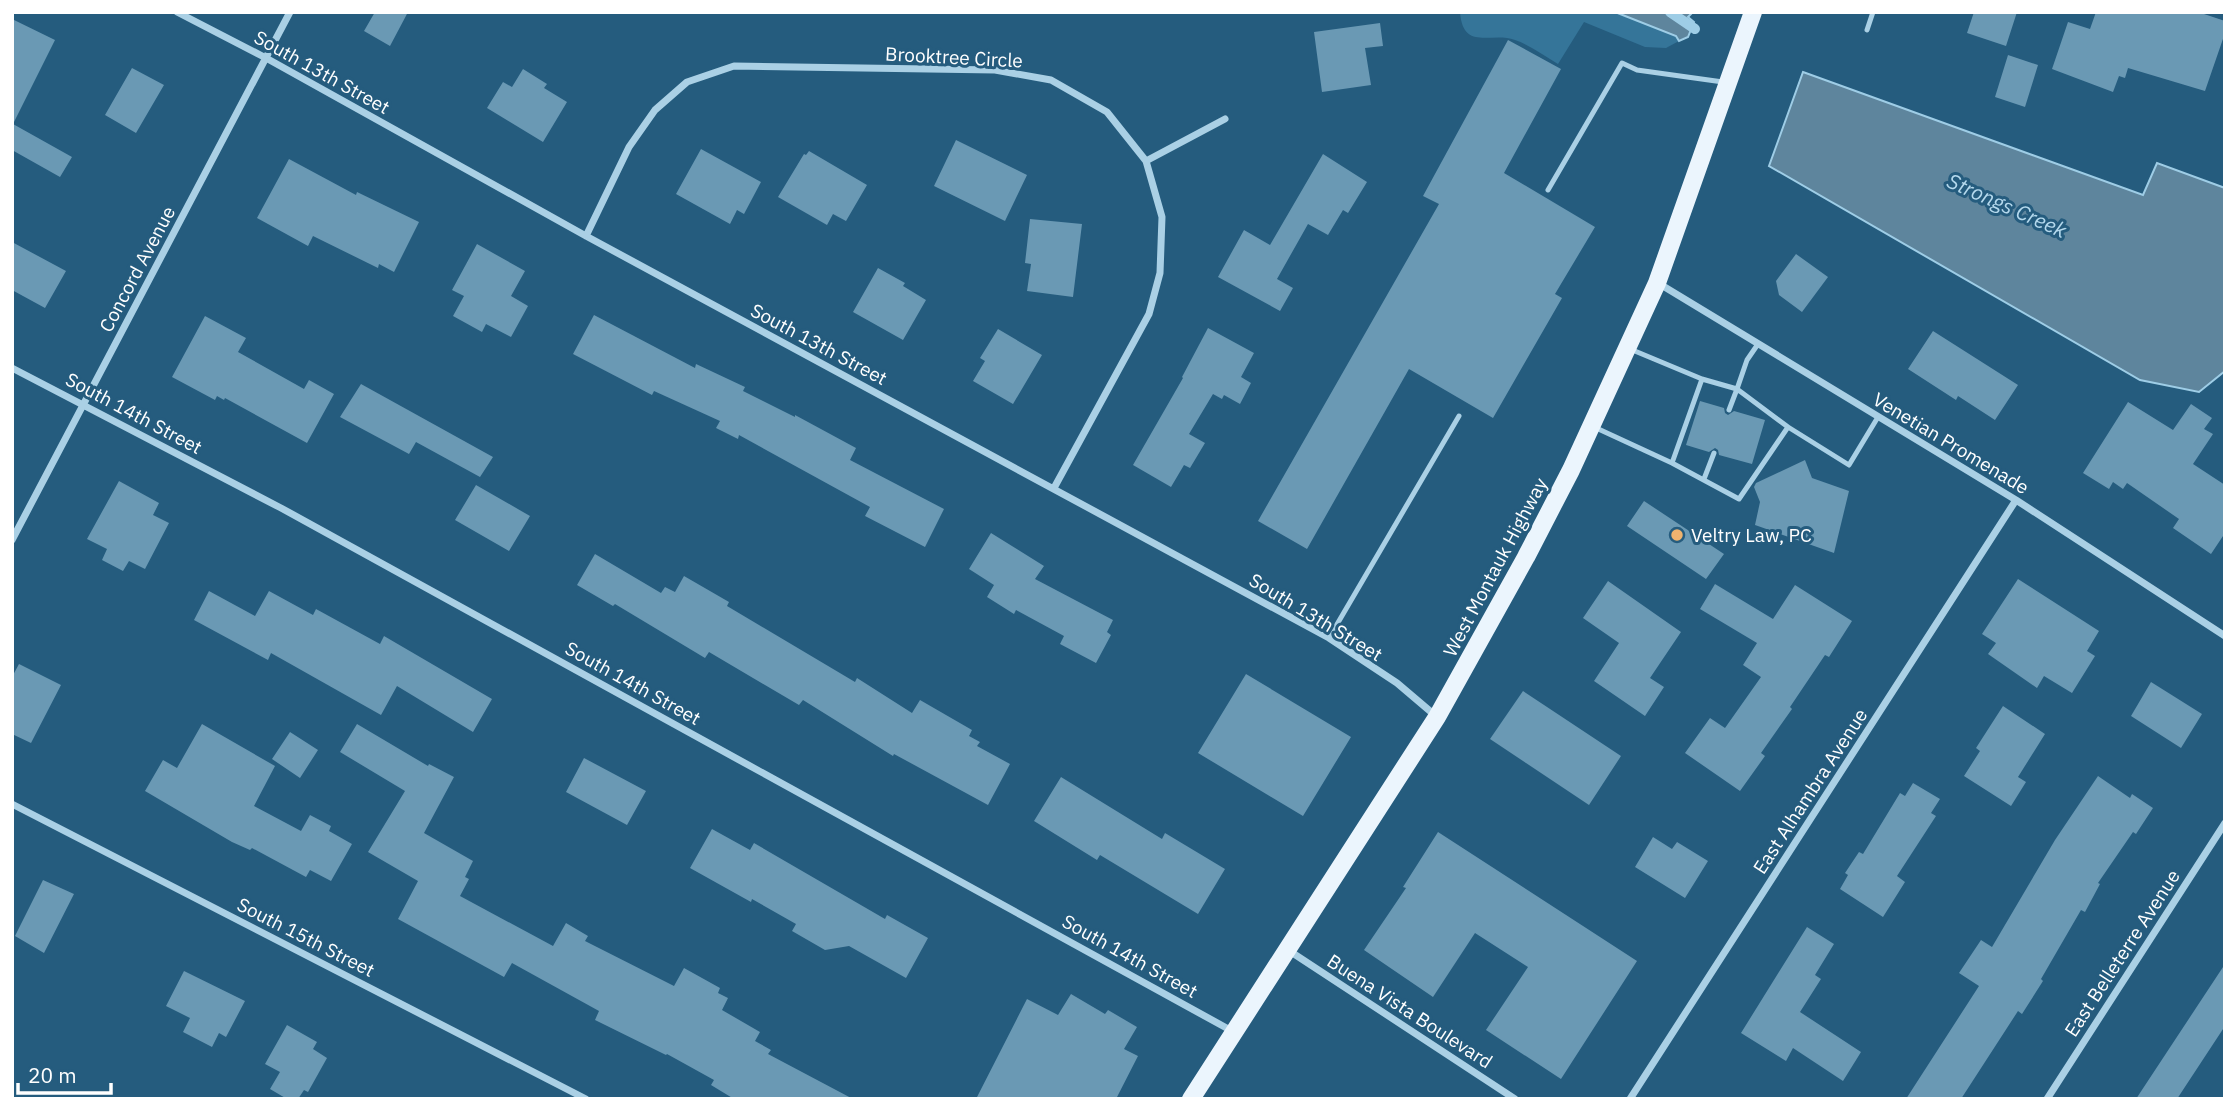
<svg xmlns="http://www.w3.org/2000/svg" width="2237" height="1111" font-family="'IBM Plex Sans',sans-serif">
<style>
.green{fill:#357599}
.water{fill:#5e859d;stroke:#9ecde6;stroke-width:2}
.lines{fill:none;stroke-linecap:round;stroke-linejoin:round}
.stream{stroke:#9ecde6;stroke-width:10}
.building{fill:#6a99b4}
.service{stroke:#aad0e5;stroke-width:5}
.minor{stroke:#aad0e5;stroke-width:7}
.primary{stroke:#ebf5fd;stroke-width:18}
.poi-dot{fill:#efb36f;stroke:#255c7e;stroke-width:2.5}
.labels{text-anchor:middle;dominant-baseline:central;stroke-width:6;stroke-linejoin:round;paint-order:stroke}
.street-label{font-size:19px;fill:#fff;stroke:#255c7e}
.poi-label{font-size:19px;fill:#fff;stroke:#255c7e;text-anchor:start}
.water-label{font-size:21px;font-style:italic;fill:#b5d9ed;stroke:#255c7e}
</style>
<rect width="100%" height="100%" fill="#255c7e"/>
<!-- green -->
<path class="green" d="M1460,12H1615L1676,36L1679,41L1666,48L1645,47L1584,22L1558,64C1545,56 1530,45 1515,40C1492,31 1463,52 1460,12Z"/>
<!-- water -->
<path class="water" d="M1615,12H1693L1688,17L1694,22L1688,37L1679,41L1676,36Z
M1803,72L2143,195L2157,163L2225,188V371L2199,392L2140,380L1769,166Z"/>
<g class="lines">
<!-- stream -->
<path class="stream" d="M1670,12L1695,29"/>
</g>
<!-- building -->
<path class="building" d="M375,12H408L390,46L364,31Z
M1974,12H2017L2006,46L1967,33Z
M2096,12H2198L2225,21V33L2205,91L2128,68L2125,78L2119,76L2113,92L2052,69L2068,22L2090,29Z
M12,19L55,40L13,124L72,157L60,177L12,150Z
M1380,23L1383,46L1365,48L1371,85L1322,92L1314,32Z
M1508,40L1561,69L1504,173L1595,227L1555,294L1562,298L1493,418L1409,369L1307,549L1258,521L1439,204L1423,196Z
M2008,55L2038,65L2025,107L1995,97Z
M132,68L164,85L136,133L105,115Z
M523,69L547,84L544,88L567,102L543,142L487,108L503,82L512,87Z
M956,140L1027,175L1005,221L934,186Z
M701,149L761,182L744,214L737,210L730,224L676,194Z
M809,151L867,185L846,221L833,214L827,225L778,197L804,154L806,155Z
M1323,154L1367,182L1348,213L1343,210L1328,235L1308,224L1277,279L1293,288L1280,311L1218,277L1244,230L1270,245Z
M289,159L356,195L357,192L419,222L394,272L379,264L378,268L313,236L308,246L257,218Z
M1030,219L1082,224L1073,297L1027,291L1031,264L1025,263Z
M12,242L66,271L45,308L12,290Z
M477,244L525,271L511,296L528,306L511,337L486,324L482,332L453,316L464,296L452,290Z
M1796,254L1828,277L1802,312L1779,295L1776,281Z
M878,268L905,283L903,286L926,300L903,340L853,312Z
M594,315L695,368L696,364L745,387L743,391L795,417V415L856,448L850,460L944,509L925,547L865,516L870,507L739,435L738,439L716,428L720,421L654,391L652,395L573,354Z
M205,316L246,338L238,352L304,389L309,380L334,394L307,443L225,398L224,400L217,396L215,400L172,377Z
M1208,328L1254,353L1241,377L1251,383L1240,404L1224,395L1222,399L1213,394L1189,434L1205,443L1190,468L1184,465L1171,487L1133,465L1183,378L1182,377Z
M998,329L1042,355L1013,404L973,381L985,361L980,358Z
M1933,331L2018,385L1995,420L1958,396L1956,400L1908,369Z
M361,384L493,457L480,477L416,442L409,454L340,417Z
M1700,401L1724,408L1725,413L1728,415L1734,411L1765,420L1752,464L1719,455L1718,450L1715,448L1709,452L1686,445Z
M2128,402L2173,430L2191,404L2212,418L2204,429L2213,434L2193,464L2225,485V533L2211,554L2173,528L2179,519L2127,483L2123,489L2113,482L2109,489L2083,473Z
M1805,460L1812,478L1849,491L1834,553L1755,525L1760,502L1754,487L1756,483Z
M119,481L159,503L153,515L169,523L145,569L129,561L123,571L102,560L107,549L87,539Z
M476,485L530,516L509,551L455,520Z
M1644,501L1724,554L1706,579L1627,526Z
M991,533L1044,566L1035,579L1113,620L1107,632L1111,635L1096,663L1060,644L1064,636L1016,610L1014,614L987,597L994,585L969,569Z
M595,554L661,593L665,587L675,592L684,576L729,602L727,606L855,682L857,678L912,713L920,700L972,730L969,736L980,742L977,746L1010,764L988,805L894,754L893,756L803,700L799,705L709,652L705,658L615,604L613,606L577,585Z
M2018,579L2099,631L2087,651L2095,656L2072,693L2044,676L2037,688L1988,654L1996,643L1982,634Z
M1608,581L1681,632L1650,678L1664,687L1645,716L1594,681L1619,643L1583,618Z
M1715,584L1773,619L1795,585L1852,621L1829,657L1825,655L1790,707L1792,709L1761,753L1765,756L1740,791L1685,753L1710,718L1725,728L1761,677L1743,665L1757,643L1700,609Z
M209,591L255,616L269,591L313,615L316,609L380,644L384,636L492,699L473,732L397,686L381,715L271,653L268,660L194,620Z
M19,664L61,685L31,743L12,734V677Z
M1246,674L1351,737L1303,816L1198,753Z
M2151,682L2202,714L2181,748L2131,716Z
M1523,691L1621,756L1589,805L1490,739Z
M2003,706L2045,734L2018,777L2026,782L2011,806L1964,776L1980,751L1976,748Z
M202,724L275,766L254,806L301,831L310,815L331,826L329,831L352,844L331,881L310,870L306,877L252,848L250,850L232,842L145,791L163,760L177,768Z
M357,724L428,766L429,764L454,777L424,833L473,861L465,877L469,879L460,896L553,946L566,923L588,936L585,941L674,986L684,968L720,988L718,993L728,998L722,1010L760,1032L755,1041L771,1050L768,1054L853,1099H734L711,1085L714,1080L667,1054L666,1055L595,1020L599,1011L512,963L504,977L398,919L418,881L368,852L405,791L340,752Z
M290,732L318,750L300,778L272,759Z
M584,758L646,791L627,825L566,792Z
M2098,776L2130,798L2132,794L2153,808L2136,834L2133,832L2098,883L2100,884L2085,912L2081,910L2041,979L2043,981L2022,1014L2018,1011L1961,1099H1906L1979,986L1959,973L1981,940L1992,947L2055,840Z
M1061,777L1162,839L1165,833L1225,869L1198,914L1100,855L1097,860L1034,821Z
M1913,783L1940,799L1931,813L1936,816L1897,876L1905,882L1883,917L1840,889L1848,875L1845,873L1859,852L1863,854L1900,793L1905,796Z
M712,829L750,850L754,843L885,919L887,915L928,938L906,978L849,946L825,950L792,931L796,924L752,899L751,902L690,868Z
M1438,832L1637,961L1561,1079L1486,1030L1528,967L1475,933L1433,997L1364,950L1406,888L1403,887Z
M1653,837L1672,849L1677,842L1708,861L1685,898L1635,867Z
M43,880L74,894L44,953L15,936Z
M1807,927L1834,944L1815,975L1821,979L1800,1012L1861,1052L1843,1081L1793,1048L1786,1061L1741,1033Z
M2225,964V1026L2177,1099H2136Z
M184,971L245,1001L226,1037L219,1033L212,1047L183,1032L190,1018L166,1006Z
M1071,994L1105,1014L1108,1010L1137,1027L1124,1049L1138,1056L1116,1099H976L1027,999L1058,1015Z
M287,1025L317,1042L313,1049L327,1058L308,1092L304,1090L298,1099H287L270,1089L280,1072L265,1064Z"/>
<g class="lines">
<!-- service -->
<path class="service" d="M1867,30L1873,12
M1548,190L1622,63L1637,70L1723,82
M1702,379L1737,389L1729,410
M1594,427L1672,463L1702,379L1630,349
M1788,427L1849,465L1878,417
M1672,463L1739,499L1788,427L1737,389L1747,360L1758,344
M1704,479L1714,453
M1329,638L1459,416"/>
<!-- minor -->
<path class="minor" d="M177,12L266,58L586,236L1329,638L1397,683L1437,717
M1146,161L1225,119
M586,236L629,147L655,110L687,82L734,66L995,70L1051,80L1107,112L1146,161L1162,217L1160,273L1149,314L1054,488
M1658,283L2016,500L2225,636
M12,368L281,508L1232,1031
M12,540L290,12
M12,804L586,1099
M1288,950L1515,1099
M1630,1099L2016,500
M2047,1099L2225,823"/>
<!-- primary -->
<path class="primary" d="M1191,1099L1437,717L1526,557L1571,470L1657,283L1753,12"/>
</g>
<!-- markers -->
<circle class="poi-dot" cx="1677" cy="535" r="7"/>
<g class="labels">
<!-- street labels -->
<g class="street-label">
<text transform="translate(954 57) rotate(3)">Brooktree Circle</text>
<text transform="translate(322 72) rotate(29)">South 13th Street</text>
<text transform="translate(137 269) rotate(-62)">Concord Avenue</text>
<text transform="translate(819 344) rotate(28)">South 13th Street</text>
<text transform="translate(134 413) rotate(28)">South 14th Street</text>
<text transform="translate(1951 443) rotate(31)">Venetian Promenade</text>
<text transform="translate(1495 567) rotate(-62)">West Montauk Highway</text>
<text transform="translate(1316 617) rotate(31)">South 13th Street</text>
<text transform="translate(633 683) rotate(29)">South 14th Street</text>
<text transform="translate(1810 791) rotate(-57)">East Alhambra Avenue</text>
<text transform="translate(306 937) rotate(27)">South 15th Street</text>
<text transform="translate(2122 953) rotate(-57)">East Belleterre Avenue</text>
<text transform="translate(1130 956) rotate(29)">South 14th Street</text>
<text transform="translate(1410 1011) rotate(33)">Buena Vista Boulevard</text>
</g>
<!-- poi labels -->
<g class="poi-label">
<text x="1691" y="535">Veltry Law, PC</text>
</g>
<!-- water labels -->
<g class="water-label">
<text transform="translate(2007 205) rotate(24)">Strongs Creek</text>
</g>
</g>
<!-- border -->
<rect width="2237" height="1111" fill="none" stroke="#ffffff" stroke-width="28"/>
<!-- scale -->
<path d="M18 1083v10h93v-10" fill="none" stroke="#ffffff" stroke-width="3.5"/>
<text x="28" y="1083" font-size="21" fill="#ffffff" stroke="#255c7e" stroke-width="5" paint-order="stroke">20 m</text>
</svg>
